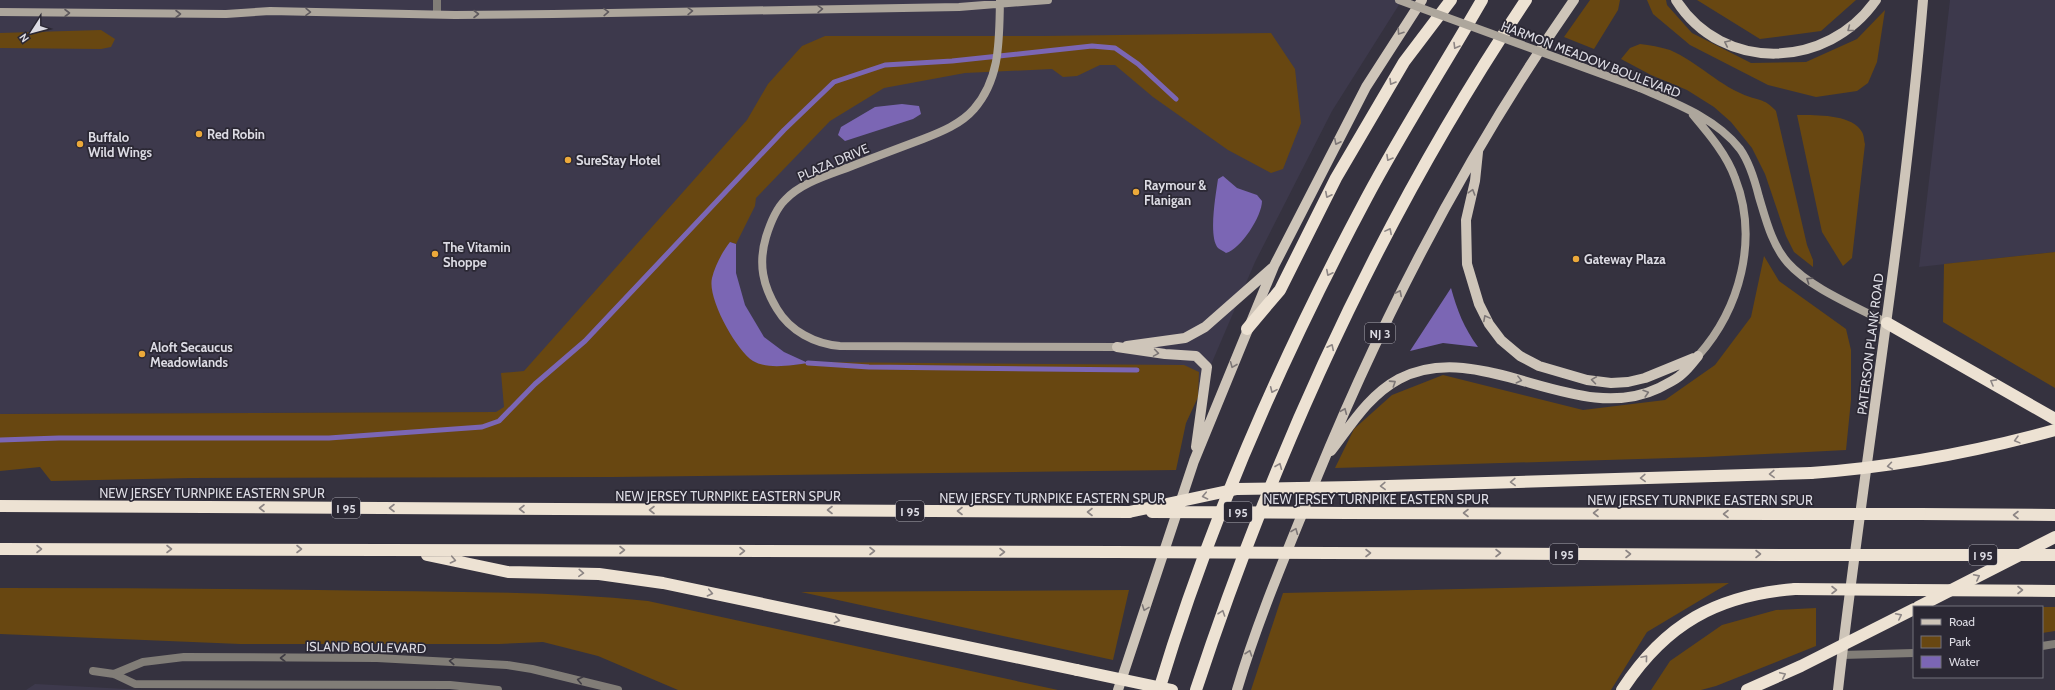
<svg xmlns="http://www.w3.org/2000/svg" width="2055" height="690" font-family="Cabin,sans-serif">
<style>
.built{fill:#3d394c}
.green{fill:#684711}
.water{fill:#7b66b4}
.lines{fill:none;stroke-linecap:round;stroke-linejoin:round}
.stream{stroke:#7b66b4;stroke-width:5}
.street{stroke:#817d77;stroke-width:8}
.secondary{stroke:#ada69c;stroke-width:8}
.primary{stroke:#cec5b9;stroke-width:10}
.highway{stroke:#ede2d3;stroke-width:12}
.secondary-bridge{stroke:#ada69c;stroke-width:8}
.highway-bridge{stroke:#ede2d3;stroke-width:12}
.oneway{stroke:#5f5a5e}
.oneway2{stroke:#7c7676}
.oneway3{stroke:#8c8584}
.oneway4{stroke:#403d45}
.poi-dot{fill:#eca93a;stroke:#2b2834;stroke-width:1.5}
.labels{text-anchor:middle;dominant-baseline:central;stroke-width:3.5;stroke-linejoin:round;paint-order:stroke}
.shield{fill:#2b2834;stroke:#a7a5ae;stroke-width:1}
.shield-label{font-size:12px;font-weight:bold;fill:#dcdbe3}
.street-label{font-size:13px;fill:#dcdbe3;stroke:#2b2834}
.poi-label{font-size:13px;font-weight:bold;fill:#dcdbe3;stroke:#2b2834;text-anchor:start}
</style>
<rect width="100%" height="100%" fill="#35323f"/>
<!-- built -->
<path class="built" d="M0,0H1402L1332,111L1255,262L1186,423L496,412L0,414Z
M1950,0H2055V252L1919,267Z
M35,684H36L144,690H26Z"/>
<!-- green -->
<path class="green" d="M1590,0H1620L1618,10L1594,49L1564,37Z
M1647,0H1666L1667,5L1692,33L1751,63L1806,62L1857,39L1885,10L1877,62L1868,83L1857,91L1816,97L1768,85L1690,45L1653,14Z
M1697,0H1856L1821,31L1760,39Z
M101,30L115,39L111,47L101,49L0,48V33Z
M1271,33L1295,69L1301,123L1283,169L1271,173L1228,150L1153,97L1115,65H1100L1077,76L1063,77L1052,69L965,73L884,88L830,121L756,198L755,206L736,244L730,242L729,332L754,362L793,365L812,362L1184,365L1199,372L1198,397L1186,423L1176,470L614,477L190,478L51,481L40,467L0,471V414L496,412L504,407L501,373L524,371L747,120L768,84L802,46L825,36H1043Z
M1640,44C1650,45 1660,47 1670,50C1698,62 1720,87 1750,97C1762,101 1766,100 1776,111L1807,245L1813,260V267L1794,252L1786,236L1765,174L1752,148L1731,122L1714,107L1687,90L1651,75L1621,59L1630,48Z
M1797,115C1814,115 1853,114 1862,132C1864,135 1864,141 1865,144L1852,258L1843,266L1822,232Z
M2055,252V388L1943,322L1944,264Z
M1764,256L1779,281L1846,329L1851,350V400L1846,450L1705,457L1335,468L1354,429L1392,395L1443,375L1583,410L1665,400L1715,365L1751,317Z
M1729,583L1647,632L1611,690H1251L1283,593Z
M0,588C128,588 256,589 384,591C472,592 560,592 648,601L1058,690H678L598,656L543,642L499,644H240L0,634Z
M1129,590L1113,660L801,592Z
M2042,607H2055V631L2042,633Z
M1816,608V646L1716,686L1701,690H1651L1670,661L1722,625L1776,610Z"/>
<!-- water -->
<path class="water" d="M902,104L919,106L921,114L913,119L845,141L838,135L841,127L875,107Z
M1223,176L1237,188L1257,195L1262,201C1262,216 1241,249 1226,253C1224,251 1220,250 1218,248C1208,237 1216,193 1218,179Z
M730,242L736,244V273L745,305L764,337L784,352L808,363C793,365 768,370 753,361C736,350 707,298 712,278C715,266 722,252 730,242Z
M1451,288C1457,310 1464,328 1478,347L1443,343L1410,351Z"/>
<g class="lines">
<!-- stream -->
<path class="stream" d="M808,363L869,367L1137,370
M0,440L59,438H329L482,427L499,421L535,384L585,341L784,130L834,82L885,65L952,61L1092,46L1115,48L1138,64L1176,99"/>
<!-- street -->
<path class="street" d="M437,0V14
M2042,646L2055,644
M1842,655L1914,653
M93,671L114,674L135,684L450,685L498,690
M114,674L143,662L184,657L377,658L507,665L532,669L618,690"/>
<!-- secondary -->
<path class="secondary" d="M1000,0C999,39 1001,78 974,109C961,124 941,132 923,139C899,148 875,157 852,166C829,175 802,182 785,200C775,210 770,224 766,237C758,264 763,286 777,309C790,331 815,344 840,346L1117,347
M0,12L226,14L270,11L455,15L553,14L959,7L1048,0
M1640,88C1675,103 1716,118 1740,149C1750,163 1755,181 1759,197C1766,220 1772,245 1788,263C1810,288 1857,307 1887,323
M1693,115C1709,134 1727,155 1735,178C1759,239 1740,309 1698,356"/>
<!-- primary -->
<path class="primary" d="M1676,0C1723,74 1828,69 1876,0
M1478,152L1475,181L1466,220L1467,264L1479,304L1489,324L1501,340L1520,356L1539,366L1587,380L1611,383L1628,382L1645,378L1694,358
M1127,346L1185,338L1205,327L1272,268
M1117,347L1165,354L1196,356L1207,367L1196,447
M1331,451C1351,425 1369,395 1399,379C1481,336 1575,428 1659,388C1666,384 1676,380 1682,374C1688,369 1693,362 1698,356
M1118,690L1194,461L1274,266L1366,87L1422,0
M1237,690C1255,629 1279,571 1303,512C1374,332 1463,159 1574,0
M1838,690C1864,460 1904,231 1923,0"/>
<!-- highway -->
<path class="highway" d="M1887,323L2055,419
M1247,329L1280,290L1336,178L1404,62L1451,0
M1355,487L1811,473
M0,506L1129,512
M1347,513L1807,514
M1920,514L2055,515
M0,549L1114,552
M1329,553L1799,555
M427,555L508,572L599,574L663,583L1077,670
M1911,555H2055
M1911,590L2055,591
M1159,690C1209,523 1284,353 1366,199C1402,131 1444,66 1482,0
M1196,690C1276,447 1383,213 1526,0
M1622,690C1665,624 1717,595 1795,589"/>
<!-- secondary-bridge -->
<path class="secondary-bridge" d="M1399,0L1640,88"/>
<!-- highway-bridge -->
<path class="highway-bridge" d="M1811,473C1895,467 1975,452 2055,430
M1129,512L1237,489L1355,487
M1152,512L1347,513
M1807,514H1920
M1114,552L1329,553
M1799,555H1911
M1795,589L1911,590
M1918,607L2055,537
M1077,670L1172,690
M1747,690L1801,666L1914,609"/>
</g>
<!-- one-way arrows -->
<defs><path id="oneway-chevron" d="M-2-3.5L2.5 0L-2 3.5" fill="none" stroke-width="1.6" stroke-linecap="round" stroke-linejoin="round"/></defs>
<g class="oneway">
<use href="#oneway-chevron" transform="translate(820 9) rotate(-1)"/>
<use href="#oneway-chevron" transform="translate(690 11) rotate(-1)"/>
<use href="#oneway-chevron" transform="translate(308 12) rotate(1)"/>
<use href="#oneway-chevron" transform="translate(606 12) rotate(-2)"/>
<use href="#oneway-chevron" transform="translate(67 13)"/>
<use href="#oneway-chevron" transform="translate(178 14)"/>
<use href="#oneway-chevron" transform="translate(476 14)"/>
<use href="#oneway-chevron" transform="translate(1809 280) rotate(-146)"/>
</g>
<g class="oneway2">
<use href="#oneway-chevron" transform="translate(1850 29) rotate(142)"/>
<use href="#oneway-chevron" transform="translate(1400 32) rotate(124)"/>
<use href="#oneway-chevron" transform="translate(1727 43) rotate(-155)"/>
<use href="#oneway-chevron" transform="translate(1337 142) rotate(117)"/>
<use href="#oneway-chevron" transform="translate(1472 192) rotate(-73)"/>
<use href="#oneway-chevron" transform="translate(1399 293) rotate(-63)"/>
<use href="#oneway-chevron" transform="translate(1486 318) rotate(-118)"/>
<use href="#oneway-chevron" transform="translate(1156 353) rotate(9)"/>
<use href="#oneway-chevron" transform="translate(1233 365) rotate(112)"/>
<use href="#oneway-chevron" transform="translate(1519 380) rotate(14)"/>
<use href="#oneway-chevron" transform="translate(1594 380) rotate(-172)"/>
<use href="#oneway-chevron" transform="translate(1393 383) rotate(-33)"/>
<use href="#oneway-chevron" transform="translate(1646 393) rotate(-17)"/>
<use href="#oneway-chevron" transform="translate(1344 411) rotate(-67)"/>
<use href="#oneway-chevron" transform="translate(1295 531) rotate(-68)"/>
<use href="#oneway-chevron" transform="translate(1145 608) rotate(110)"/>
<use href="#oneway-chevron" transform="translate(1249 653) rotate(-71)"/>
</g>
<g class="oneway3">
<use href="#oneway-chevron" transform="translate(1456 46) rotate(121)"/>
<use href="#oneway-chevron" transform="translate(1392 82) rotate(121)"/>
<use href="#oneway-chevron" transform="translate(1389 158) rotate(120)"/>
<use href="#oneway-chevron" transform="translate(1328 195) rotate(117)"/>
<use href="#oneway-chevron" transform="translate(1389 231) rotate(-62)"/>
<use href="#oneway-chevron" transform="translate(1329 273) rotate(117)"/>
<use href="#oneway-chevron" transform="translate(1331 347) rotate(-64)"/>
<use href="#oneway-chevron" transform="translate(1993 382) rotate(-151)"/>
<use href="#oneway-chevron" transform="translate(1273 390) rotate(114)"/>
<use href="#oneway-chevron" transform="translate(2017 440) rotate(165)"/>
<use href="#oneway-chevron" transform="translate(1279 466) rotate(-68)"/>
<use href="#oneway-chevron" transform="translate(1890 466) rotate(172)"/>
<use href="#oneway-chevron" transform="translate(1772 474) rotate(178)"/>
<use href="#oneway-chevron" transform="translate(1643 478) rotate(178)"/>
<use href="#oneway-chevron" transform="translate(1513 482) rotate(178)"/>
<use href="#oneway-chevron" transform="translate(1383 486) rotate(178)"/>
<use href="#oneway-chevron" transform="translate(1205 496) rotate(168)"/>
<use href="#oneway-chevron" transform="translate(262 508) rotate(-180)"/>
<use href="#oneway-chevron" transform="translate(392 508) rotate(-180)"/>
<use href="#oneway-chevron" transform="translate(522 509) rotate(-180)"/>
<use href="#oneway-chevron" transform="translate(652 510) rotate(-180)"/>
<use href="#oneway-chevron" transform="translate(830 510) rotate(-180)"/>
<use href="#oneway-chevron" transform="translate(960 511) rotate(-180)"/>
<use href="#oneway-chevron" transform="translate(1090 512) rotate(-180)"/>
<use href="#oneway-chevron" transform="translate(1466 513) rotate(-180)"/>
<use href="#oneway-chevron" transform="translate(1596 513) rotate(-180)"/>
<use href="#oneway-chevron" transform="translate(1726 514) rotate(-180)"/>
<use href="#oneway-chevron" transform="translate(2016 515) rotate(-180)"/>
<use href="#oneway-chevron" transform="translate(39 549)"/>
<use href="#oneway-chevron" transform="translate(169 549)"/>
<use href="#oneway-chevron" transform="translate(299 549)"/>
<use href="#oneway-chevron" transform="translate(622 550)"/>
<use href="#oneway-chevron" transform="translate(742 551)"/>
<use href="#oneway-chevron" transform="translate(872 551)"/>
<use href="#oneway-chevron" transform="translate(1002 552)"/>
<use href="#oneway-chevron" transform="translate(1368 553)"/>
<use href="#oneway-chevron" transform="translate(1498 553)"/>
<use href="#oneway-chevron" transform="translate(1628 554)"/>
<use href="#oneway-chevron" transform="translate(1758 554)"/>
<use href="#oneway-chevron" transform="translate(453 560) rotate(12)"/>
<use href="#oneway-chevron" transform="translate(581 573) rotate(3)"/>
<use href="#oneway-chevron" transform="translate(1977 577) rotate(-27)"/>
<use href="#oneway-chevron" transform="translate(1834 590)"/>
<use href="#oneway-chevron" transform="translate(2020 590)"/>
<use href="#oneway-chevron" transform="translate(710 593) rotate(12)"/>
<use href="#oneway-chevron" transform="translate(1222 613) rotate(-71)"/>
<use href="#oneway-chevron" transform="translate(1899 616) rotate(-27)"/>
<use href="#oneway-chevron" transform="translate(837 620) rotate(12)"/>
<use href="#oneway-chevron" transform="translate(1645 658) rotate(-50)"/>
<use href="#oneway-chevron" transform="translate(1783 675) rotate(-25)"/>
</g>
<g class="oneway4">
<use href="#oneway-chevron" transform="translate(283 658) rotate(-180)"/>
<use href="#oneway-chevron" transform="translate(452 661) rotate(-177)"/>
<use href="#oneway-chevron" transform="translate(580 680) rotate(-167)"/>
</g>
<!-- markers -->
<g class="poi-dot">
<circle cx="199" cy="134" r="4"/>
<circle cx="80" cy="144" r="4"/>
<circle cx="568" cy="160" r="4"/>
<circle cx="1136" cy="192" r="4"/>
<circle cx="435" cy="254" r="4"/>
<circle cx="1576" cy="259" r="4"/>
<circle cx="142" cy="354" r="4"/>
</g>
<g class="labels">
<!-- shield labels -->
<g class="shield">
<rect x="1365" y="323" width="30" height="20" rx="3"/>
<rect x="332" y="498" width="28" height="20" rx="3"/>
<rect x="896" y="501" width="28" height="20" rx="3"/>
<rect x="1224" y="502" width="28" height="20" rx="3"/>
<rect x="1550" y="544" width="28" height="20" rx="3"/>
<rect x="1969" y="545" width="28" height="20" rx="3"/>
</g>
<g class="shield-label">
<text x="1380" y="333">NJ 3</text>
<text x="346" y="508">I 95</text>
<text x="910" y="511">I 95</text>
<text x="1238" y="512">I 95</text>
<text x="1564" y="554">I 95</text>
<text x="1983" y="555">I 95</text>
</g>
<!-- street labels -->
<g class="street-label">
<text transform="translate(1591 59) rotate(21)">HARMON MEADOW BOULEVARD</text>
<text transform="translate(833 162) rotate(-23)">PLAZA DRIVE</text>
<text transform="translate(1870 344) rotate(-83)">PATERSON PLANK ROAD</text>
<text x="212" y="493">NEW JERSEY TURNPIKE EASTERN SPUR</text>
<text x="728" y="496">NEW JERSEY TURNPIKE EASTERN SPUR</text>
<text x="1052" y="498">NEW JERSEY TURNPIKE EASTERN SPUR</text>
<text x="1376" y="499">NEW JERSEY TURNPIKE EASTERN SPUR</text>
<text x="1700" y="500">NEW JERSEY TURNPIKE EASTERN SPUR</text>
<text transform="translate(366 647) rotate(1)">ISLAND BOULEVARD</text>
</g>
<!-- poi labels -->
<g class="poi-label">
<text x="207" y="134">Red Robin</text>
<text x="88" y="137">Buffalo<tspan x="88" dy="15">Wild Wings</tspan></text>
<text x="576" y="160">SureStay Hotel</text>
<text x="1144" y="185">Raymour &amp;<tspan x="1144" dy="15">Flanigan</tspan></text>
<text x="443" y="247">The Vitamin<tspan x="443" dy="15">Shoppe</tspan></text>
<text x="1584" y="259">Gateway Plaza</text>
<text x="150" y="347">Aloft Secaucus<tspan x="150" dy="15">Meadowlands</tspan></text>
</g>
</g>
<!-- legend -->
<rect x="1913" y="606" width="130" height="72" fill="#2b2834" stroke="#72707a"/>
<rect x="1921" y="619" width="20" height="6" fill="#cec5b9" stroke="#72707a"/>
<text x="1949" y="626" font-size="12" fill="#dcdbe3">Road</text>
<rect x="1921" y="636" width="20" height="12" fill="#684711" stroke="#72707a"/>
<text x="1949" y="646" font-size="12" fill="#dcdbe3">Park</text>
<rect x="1921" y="656" width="20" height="12" fill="#7b66b4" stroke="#72707a"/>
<text x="1949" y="666" font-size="12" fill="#dcdbe3">Water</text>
<!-- north arrow -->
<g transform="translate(32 32) rotate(234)" stroke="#2b2834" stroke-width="3" paint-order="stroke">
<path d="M0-3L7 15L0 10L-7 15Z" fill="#dcdbe3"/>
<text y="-6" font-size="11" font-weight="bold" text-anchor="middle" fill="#dcdbe3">N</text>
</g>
</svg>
